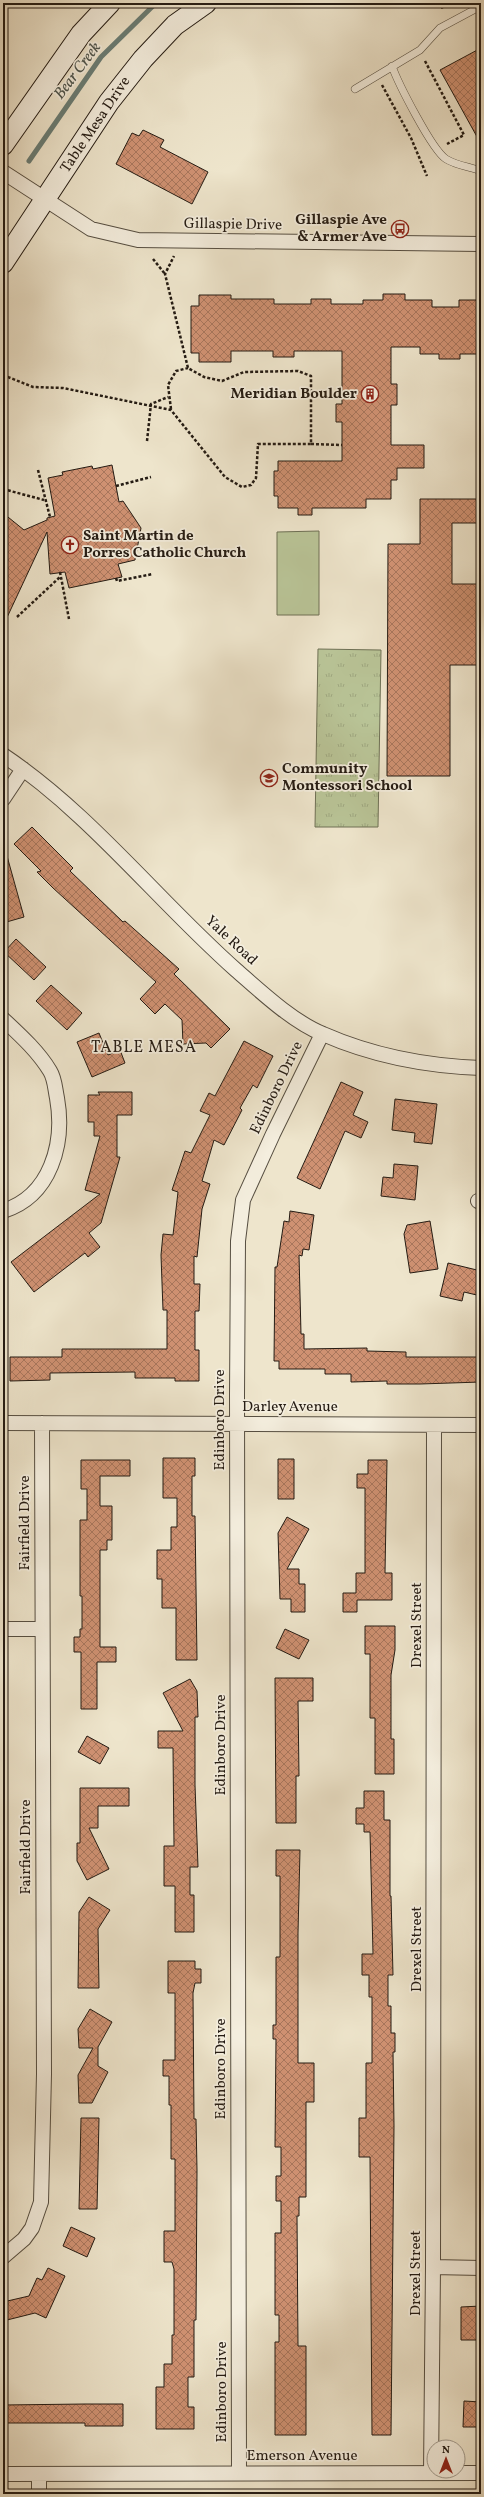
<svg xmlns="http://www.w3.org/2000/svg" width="484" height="2497" font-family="Vollkorn,serif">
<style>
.grass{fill:url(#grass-tufts);stroke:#6e7055}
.pitch{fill:#b9c497;stroke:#6e7055}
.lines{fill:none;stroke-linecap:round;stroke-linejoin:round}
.stream{stroke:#6a7d75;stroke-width:5}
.building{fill:url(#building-cross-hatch);stroke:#241b13}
.lane-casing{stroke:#564e41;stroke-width:8}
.street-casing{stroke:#564e41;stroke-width:16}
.secondary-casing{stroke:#241b13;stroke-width:22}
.path{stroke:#241b13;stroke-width:2.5;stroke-dasharray:3 2;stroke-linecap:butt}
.lane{stroke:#f4eede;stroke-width:7}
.street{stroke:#f4eede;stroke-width:14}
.secondary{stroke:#f4eede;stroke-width:20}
.labels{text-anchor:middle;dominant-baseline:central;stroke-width:3.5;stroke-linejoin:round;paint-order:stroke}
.street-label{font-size:15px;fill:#241b13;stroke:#f4eede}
.poi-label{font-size:15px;font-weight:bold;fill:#241b13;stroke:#f4eede;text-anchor:end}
.water-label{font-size:16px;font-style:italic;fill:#4d544c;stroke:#f4eede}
.neighbourhood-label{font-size:16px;letter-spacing:1px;fill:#241b13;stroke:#f4eede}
</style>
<defs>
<pattern id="grass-tufts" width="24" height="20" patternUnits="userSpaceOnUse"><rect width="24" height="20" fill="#b9c497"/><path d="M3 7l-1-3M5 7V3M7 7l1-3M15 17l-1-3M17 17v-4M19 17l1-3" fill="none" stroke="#9fa881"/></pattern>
<pattern id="building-cross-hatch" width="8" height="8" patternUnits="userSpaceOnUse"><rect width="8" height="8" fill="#cf9172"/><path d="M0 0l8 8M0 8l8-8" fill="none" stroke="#a8765c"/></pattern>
</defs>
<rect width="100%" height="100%" fill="#eee5cc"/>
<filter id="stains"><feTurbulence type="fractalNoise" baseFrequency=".005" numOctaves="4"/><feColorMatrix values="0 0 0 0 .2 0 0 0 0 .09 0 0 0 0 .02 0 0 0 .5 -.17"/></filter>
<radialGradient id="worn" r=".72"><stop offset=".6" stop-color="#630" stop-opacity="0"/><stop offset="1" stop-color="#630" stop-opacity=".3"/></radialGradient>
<!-- grass -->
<path class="grass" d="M318,649L381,650L378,827H315Z"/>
<!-- pitch -->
<path class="pitch" d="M319,531V615H277V532Z"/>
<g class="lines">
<!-- stream -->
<path class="stream" d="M29,161L101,57L156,3"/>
</g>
<!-- building -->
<path class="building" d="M481,48V144L440,70Z
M143,130L164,140L160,147L208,172L192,204L116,164L132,133L139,136Z
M383,294H405V300H432V307H459V300H479L481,354H460V359H439V354H420V347H391V384H397V405H391V445H424V468H397V480H391V499H366V508H312V515H298V508H278V496H274V471H278V461H342V422H336V404H342V351H294V357H273V351H231V362H199V353H191V306H199V295H231V299H274V304H311V299H331V304H363V300H383Z
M112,465L119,502L123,501L141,528L135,560L118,564L122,577L69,588L65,572L50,574L47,532L3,626V513L24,530L47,520V518L55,516L48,478L63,475L62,472L92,466L93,469Z
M420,499H481V523H452V584H481V665H450V776H387L388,544H420Z
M32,827L73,868L70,871L123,922L125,921L179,969L174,974L230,1029L211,1048L206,1043L183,1044L182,1020L165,1004L155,1014L140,999L156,982L53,888L37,872L41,871L14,844Z
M7,856L24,917L3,923V857Z
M16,939L46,967L34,980L4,952Z
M51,985L82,1013L67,1030L36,1001Z
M99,1033L108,1055L120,1050L125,1063L92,1077L77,1042Z
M244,1041L273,1056L257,1088L253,1085L240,1108L242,1110L224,1145L214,1140L202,1181L210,1184L202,1209L197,1257L194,1256V1284H200L199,1311H195V1350H199V1381H175V1378H135V1372L50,1373V1380L10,1381V1357H62V1349H167V1310H163L161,1255L163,1234L173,1235L178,1192L172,1190L185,1151L191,1153L210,1115L200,1111L209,1093L215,1096Z
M341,1082L363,1092L353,1115L368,1122L361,1138L345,1131L320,1189L297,1178Z
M98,1092H132V1115H117V1157H120L101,1223L89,1233L100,1247L88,1257L85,1253L34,1292L11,1262L100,1194L85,1190L100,1136H94V1122H88V1095H100Z
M395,1099L437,1104L432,1144L414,1142L415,1133L392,1130Z
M394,1164L418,1166L415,1200L381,1196L383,1177L393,1178Z
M290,1211L314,1215L309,1250L303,1249L302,1256L299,1255L301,1334H304V1349L367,1348V1351L406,1352V1357H481V1382L420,1384H387V1381L351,1382V1374H325V1369H279V1361H274L275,1267H277L284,1221L289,1222Z
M430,1221L438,1269L410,1273L404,1234L407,1225Z
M448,1263L481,1271V1296L464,1292L462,1301L440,1296Z
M163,1458H195V1476H192V1516H195L197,1660H176V1608H162V1579H157V1550H171V1527H177V1498H163Z
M278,1459H294V1499H278Z
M81,1460H130V1476H100V1506H112V1540H107V1550H100V1647H116V1662H97V1709H81V1652H74V1637H80V1629H82V1596H80V1520H87V1489H81Z
M368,1460H387L385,1573H392V1600H357V1612H343V1593H356V1573H365V1488H357V1474H368Z
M287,1517L309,1529L287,1569H299V1584H305V1612H291V1599H280L278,1533Z
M365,1626H395V1650L391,1675V1739H394V1774H375V1718H370V1654H365Z
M285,1629L309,1640L299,1659L276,1648Z
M275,1678H313V1701H298L299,1776H296V1823H276Z
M190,1679L197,1691L198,1717H195V1785L198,1867H190V1895H194V1932H175V1886H164V1846H174L173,1748H158V1731H183L163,1693Z
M87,1736L109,1748L100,1764L78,1752Z
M80,1788H129V1806H98V1828H89L109,1869L87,1880L77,1861V1843H80Z
M364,1791H384V1820H390V1896H391L393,1975H388V2006H391V2033H395V2052H393L394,2126L391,2435H372L370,2157H359V2118H366V2063H372V1997H369V1975H362V1954H373L370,1832H364V1824H356V1808H364Z
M276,1850H300L298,1933V2063H314V2102H306V2197H299V2216H297L298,2346H306V2435H275V2342H279V2315H275V2233H281V2201H276V2176H281V2147H275L276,2039H273V2025H276V1957H280V1876H276Z
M89,1897L110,1910L98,1929L99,1988H78L79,1912Z
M168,1961H195V1969H201V1983H195L193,1993L194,2119H196L197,2170L196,2320H194V2377H188V2407H194V2429H156V2387H164V2364H172V2335H174V2269L172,2262H164V2231H175V2159H171V2105H169V2076H163V2060H175V1993H168Z
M90,2009L112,2022L98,2047V2066L108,2072L92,2103H79L78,2075L93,2048H79L78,2029Z
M81,2118H99L97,2209H79Z
M71,2227L95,2238L87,2257L63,2246Z
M48,2268L65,2276L46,2318L35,2313L3,2321V2302L29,2296L37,2278L42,2280Z
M481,2306V2340H461V2307Z
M464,2401L481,2402V2427H463Z
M85,2404H123V2426H85V2423H3V2405Z"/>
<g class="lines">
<defs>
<path id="lane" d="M392,66C398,83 432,150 446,159C455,165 470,167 481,171
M355,89L420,50L440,28L481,6"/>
<path id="street" d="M3,172L91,229L138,240L481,244
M3,755C91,814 157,900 236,970C260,991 293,1022 323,1034C373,1056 426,1066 481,1068
M3,799L23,769
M3,1019C19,1034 38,1051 50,1071C55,1079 55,1089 57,1098C65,1143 51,1196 3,1211
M478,1201L481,1200
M3,1423L481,1425
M3,1629H42
M3,2257L24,2239L32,2228L41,2202L44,2074L42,1423
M433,2267L481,2268
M239,2473L237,1395L238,1241L243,1200L273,1134L322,1034
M431,2473L433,2267L434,1425
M3,2474L481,2473
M39,2494V2474"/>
<path id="secondary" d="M3,145L81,34L110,3
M3,263L109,102L143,59L175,25L206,3"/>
</defs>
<!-- lane casing -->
<use href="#lane" class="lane-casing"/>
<!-- street casing -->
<use href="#street" class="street-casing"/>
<!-- secondary casing -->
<use href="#secondary" class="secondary-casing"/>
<!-- path -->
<path class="path" d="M441,8L450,3
M425,61L464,135L447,144
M382,85L411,138L427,176
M153,259L165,274
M3,375L33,387L63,388L171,410L225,477L242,487L251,485L256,478L258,444H311V376L298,371L244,372L222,381L204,377L188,368L165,274L174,256
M171,409L168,385L176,371L188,368
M147,441L151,404L168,397
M311,444L342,445
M38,470L50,517
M116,486L151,477
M3,489L44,500
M60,572L69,619
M116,578L117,581L153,574
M17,617L60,577"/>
<!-- lane -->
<use href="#lane" class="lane"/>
<!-- street -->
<use href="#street" class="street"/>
<!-- secondary -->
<use href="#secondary" class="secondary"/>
</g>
<!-- icons -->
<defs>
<symbol id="bus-ring" viewBox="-11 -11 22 22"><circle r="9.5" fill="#f4eede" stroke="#8f2418" stroke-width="1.5"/><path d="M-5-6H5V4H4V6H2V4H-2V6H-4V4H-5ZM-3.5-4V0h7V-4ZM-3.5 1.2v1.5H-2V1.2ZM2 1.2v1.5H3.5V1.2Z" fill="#8f2418"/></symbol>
<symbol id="building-ring" viewBox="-11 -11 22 22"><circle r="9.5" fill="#f4eede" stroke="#8f2418" stroke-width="1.5"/><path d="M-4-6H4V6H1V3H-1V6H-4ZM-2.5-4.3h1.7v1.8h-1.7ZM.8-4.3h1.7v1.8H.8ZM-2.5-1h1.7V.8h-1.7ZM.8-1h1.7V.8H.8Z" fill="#8f2418"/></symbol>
<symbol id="church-ring" viewBox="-11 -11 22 22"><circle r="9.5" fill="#f4eede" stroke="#8f2418" stroke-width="1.5"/><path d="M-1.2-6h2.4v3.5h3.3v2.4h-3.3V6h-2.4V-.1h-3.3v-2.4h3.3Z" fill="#8f2418"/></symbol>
<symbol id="school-ring" viewBox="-11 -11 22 22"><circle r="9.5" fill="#f4eede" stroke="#8f2418" stroke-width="1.5"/><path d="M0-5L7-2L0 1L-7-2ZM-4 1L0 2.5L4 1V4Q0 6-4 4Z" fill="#8f2418"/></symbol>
</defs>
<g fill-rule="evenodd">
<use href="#bus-ring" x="390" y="219" width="20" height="20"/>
<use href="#building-ring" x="360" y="384" width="20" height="20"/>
<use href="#church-ring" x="60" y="535" width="20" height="20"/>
<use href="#school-ring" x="259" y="768" width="20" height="20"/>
</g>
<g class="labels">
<!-- street labels -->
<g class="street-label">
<text transform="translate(96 125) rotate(-56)">Table Mesa Drive</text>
<text transform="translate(233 225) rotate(1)">Gillaspie Drive</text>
<text transform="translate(231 941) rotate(43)">Yale Road</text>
<text transform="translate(277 1088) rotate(-64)">Edinboro Drive</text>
<text x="290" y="1407">Darley Avenue</text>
<text transform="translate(220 1420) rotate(-90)">Edinboro Drive</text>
<text transform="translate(25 1523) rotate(-90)">Fairfield Drive</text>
<text transform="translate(417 1625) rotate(-90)">Drexel Street</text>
<text transform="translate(221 1745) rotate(-90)">Edinboro Drive</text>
<text transform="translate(26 1847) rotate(-90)">Fairfield Drive</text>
<text transform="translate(417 1949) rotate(-90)">Drexel Street</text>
<text transform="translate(221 2069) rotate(-90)">Edinboro Drive</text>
<text transform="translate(416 2273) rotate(-90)">Drexel Street</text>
<text transform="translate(222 2392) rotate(-90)">Edinboro Drive</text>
<text x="302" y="2456">Emerson Avenue</text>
</g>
<!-- poi labels -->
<g class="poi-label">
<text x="387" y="220">Gillaspie Ave<tspan x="387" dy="17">&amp; Armer Ave</tspan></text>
<text x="357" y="394">Meridian Boulder</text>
<text x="83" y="536" text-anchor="start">Saint Martin de<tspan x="83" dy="17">Porres Catholic Church</tspan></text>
<text x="282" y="769" text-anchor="start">Community<tspan x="282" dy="17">Montessori School</tspan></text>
</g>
<!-- water labels -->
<g class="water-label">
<text transform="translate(78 71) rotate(-53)">Bear Creek</text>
</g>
<!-- neighbourhood labels -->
<g class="neighbourhood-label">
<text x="144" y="1048">TABLE MESA</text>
</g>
</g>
<!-- margin -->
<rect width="484" height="2497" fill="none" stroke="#eee5cc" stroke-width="16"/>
<rect x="4" y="4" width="476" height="2489" fill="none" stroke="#241b13" stroke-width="2"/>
<rect x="8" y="8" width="468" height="2481" fill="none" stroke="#241b13"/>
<!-- north arrow -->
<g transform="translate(446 2459)"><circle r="19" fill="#f4eede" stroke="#a19a8d"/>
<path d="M0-3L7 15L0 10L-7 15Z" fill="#8f2418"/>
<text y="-6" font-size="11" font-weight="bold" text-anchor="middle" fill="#241b13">N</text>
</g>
<rect width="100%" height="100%" filter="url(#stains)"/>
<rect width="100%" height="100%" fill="url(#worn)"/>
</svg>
